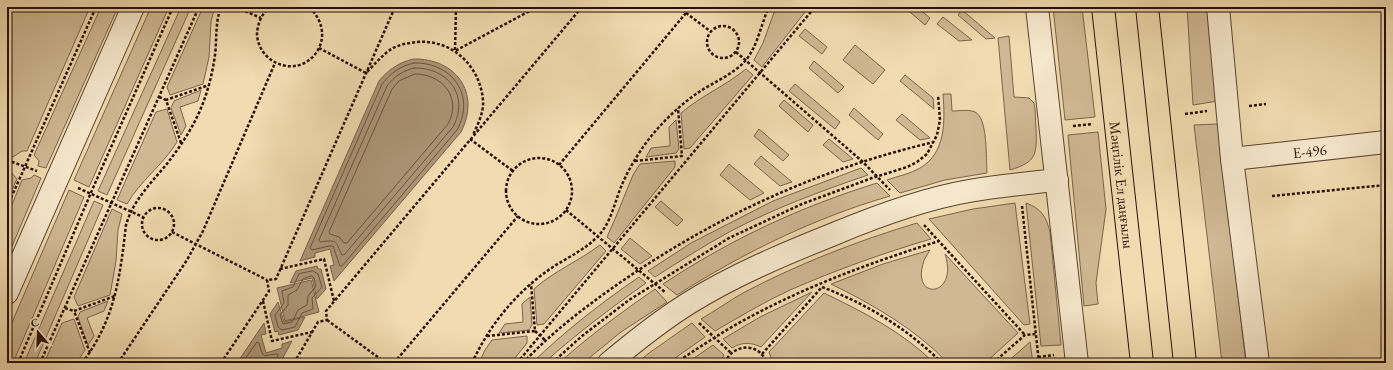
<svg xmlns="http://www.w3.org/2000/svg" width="1393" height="370" font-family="'EB Garamond',serif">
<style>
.green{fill:#cfb893;stroke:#7b644d}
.water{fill:#ac9677;stroke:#77604a}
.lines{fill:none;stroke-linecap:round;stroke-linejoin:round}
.shore{stroke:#6a523f;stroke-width:1}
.minor-casing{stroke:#5a4231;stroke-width:24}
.major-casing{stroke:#270f07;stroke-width:24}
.path{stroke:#270f07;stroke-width:2.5;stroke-dasharray:3 2;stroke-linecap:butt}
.minor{stroke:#f6e8cc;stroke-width:22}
.major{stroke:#f1dbb0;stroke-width:22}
.labels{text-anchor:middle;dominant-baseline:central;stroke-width:3.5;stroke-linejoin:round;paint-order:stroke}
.street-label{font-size:15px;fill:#270f07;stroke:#f6e8cc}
</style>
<rect width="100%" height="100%" fill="#f1dbb0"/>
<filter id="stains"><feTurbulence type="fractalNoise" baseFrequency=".005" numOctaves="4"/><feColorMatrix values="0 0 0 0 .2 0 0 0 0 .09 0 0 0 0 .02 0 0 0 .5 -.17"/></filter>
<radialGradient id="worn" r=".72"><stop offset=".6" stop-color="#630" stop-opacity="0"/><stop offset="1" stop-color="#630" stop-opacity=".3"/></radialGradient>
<!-- green -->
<path class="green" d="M7,7H90L27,151H22L13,157L7,155Z
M101,7H118L46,168L38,166L39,161L34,155Z
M151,7H169L89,187L74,180Z
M181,7H191L107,195L98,191Z
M203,7H215L211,21L209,57L203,84L170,95L167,87Z
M776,7H809L762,67L754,60L763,43Z
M904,7H917L930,18L925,25Z
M1053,7H1082L1095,117L1065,120Z
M1187,7H1208L1218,101L1193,105Z
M962,10L995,38L986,39L958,15Z
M943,17L972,40L959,41L937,24Z
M805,29L827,47L822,54L799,36Z
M1009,36L1014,97L1029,98L1034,103C1036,111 1035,120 1036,128C1037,154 1037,162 1010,170L998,38Z
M855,45L885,70L873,84L843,60Z
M814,61L844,87L838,93L809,68Z
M746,69L753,75L690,148L684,149L681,113C701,96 725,86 746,69Z
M905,75L933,98L934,109L900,81Z
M795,84L840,122L835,129L789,91Z
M201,90L198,101L180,107L186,126L181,135L171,108L174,101Z
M943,94H951L952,111C960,111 968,109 975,112C988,118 986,159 987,173L945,180L900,193L887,180C898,176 910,174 920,168C946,153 945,121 943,94Z
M784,100L813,125L808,132L779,106Z
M854,108L883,134L878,140L849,115Z
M167,109L177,142C163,165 140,181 127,204L117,200L156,112Z
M902,114L930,138L920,140L896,120Z
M676,120L679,149L676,153L646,157L651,148L670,146L669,127Z
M1218,124L1246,363H1222L1194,125Z
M759,129L789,155L783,161L754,136Z
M1098,132L1106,209L1096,283L1098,304L1084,306L1068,135Z
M829,139L853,159L843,162L823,145Z
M761,156L792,182L780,186L754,164Z
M675,161V167L614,243L607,237L615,219L633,175L640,164Z
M7,164L9,165L10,171L17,179L7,201Z
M729,164L764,193L750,200L720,175Z
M861,168L868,175C821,191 775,208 731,231C705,245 680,261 655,277L648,271L691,243L773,201Z
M34,175L41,178L7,258V217L22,180L31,178Z
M877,183L890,196C814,218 743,253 677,295L663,284C731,239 800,207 877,183Z
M69,190L84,197L13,363H7V334Z
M94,201L103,205L35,363H24Z
M661,201L683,220L677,226L655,207Z
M1015,203L1030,324L1024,325L929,219L973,209Z
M1026,203C1042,209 1046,217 1050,232L1061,345L1041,346Z
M112,209L122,214L118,230L116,261L110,295L78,306L74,297Z
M917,223L931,239C883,253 836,270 790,290C764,302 739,317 715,331L701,319C715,311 729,301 743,293C798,264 857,241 917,223Z
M630,238L652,256L640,264L621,249Z
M600,245L606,251L544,324L537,325L534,289C554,271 579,261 600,245Z
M930,250C927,255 924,259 923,264C912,301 959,297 945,254L1018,333L985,363H948C915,329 874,305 831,284L883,264Z
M639,277L646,283C611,308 576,334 544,363H532C565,331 601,303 639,277Z
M655,289L667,302L621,332L583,363H559C589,336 622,312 655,289Z
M812,292L761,347C750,342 742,342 732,348L723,339L760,317Z
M824,293C863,312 903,332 934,363H773L769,352Z
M530,297L532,325L529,330L499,333L505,324L523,322L522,304Z
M108,301L104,311L87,318L94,336L88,345L78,317L80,312Z
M74,319L85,350L77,362V363H44L62,323Z
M692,323L705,337L668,363H637L649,353Z
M527,336V343L511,363H479L485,350L492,340Z
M1030,342L1033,363H1006Z
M713,345L724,355L720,363H687Z"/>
<!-- water -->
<path class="water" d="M413,59C456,58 481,93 461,132L334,281L330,266L334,265L330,249L315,253V257L300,261L379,81C388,70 398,63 413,59Z
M317,266L318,269H321L326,289L317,299L312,278L290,283L296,271Z
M311,280L319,312L285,321L277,288Z
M278,302L284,322L305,317L298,330L279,335L278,331L275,332L270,314Z
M264,323L266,334L261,335L266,353L282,348V344L292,341L280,363H237Z"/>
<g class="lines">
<!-- shore -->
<path class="shore" d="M414,63C452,62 476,95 457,130L342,266H340L333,246H329L312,250L310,248L382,84C391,73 400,66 414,63Z
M414,68C448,67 470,96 453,127L344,255H342C335,242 339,239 320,242L319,240L387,86C394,77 402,71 414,68Z
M415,74C443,74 462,98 448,124L347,243H344L339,237L330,234L329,232L392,89L399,81Z
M313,271L318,274L322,287L312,298L313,309L302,313L295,327L282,330L278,327L275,315L284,303L282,291L293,287L299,274Z
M312,276L314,278L316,286L308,296L307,305L298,310L292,322L283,324L280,315L288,305V295L297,290L303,279Z
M242,363L257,342L259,343C264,362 264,354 278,354L276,363"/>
<defs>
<g id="minor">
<path d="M1037,7L1077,363"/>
<path d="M1218,7L1232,159L1258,363"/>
<path id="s1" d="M1232,159L1386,142"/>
<path d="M7,293L133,7"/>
<path d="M609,363C634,342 660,321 689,303C734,275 784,254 834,234C877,216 923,199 969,191C998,186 1028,183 1057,180"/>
</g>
<g id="major">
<path id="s2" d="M1103,7L1142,363"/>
<path d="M1147,7L1185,363"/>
</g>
</defs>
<!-- minor casing -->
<use href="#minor" class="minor-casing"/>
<!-- major casing -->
<use href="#major" class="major-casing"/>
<!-- path -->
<path class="path" d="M236,7L261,18
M271,7C262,12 258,23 257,33C257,43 262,53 270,59C304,84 343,39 309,7
M456,7L455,51L537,7
M678,7L710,31
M707 42a16 16 0 1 1 32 0a16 16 0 1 1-32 0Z
M319,48L366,73C375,64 383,54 393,48C401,44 409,43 417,42C452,39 480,66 483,100C484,112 478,124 473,135
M736,52L863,162L890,190
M159,97L166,100
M1249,106L1266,104
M1185,114L1207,111
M1073,126L1093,124
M470,139L513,171
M181,143L166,100L209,85
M506 191a33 33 0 1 1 66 0a33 33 0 1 1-66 0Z
M7,160L37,171
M635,161L682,156L678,108
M559,165L691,7
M78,188L143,217
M1272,196L1386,185
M1022,206L1039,363
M7,207L96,7
M142 224a16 16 0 1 1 32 0a16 16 0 1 1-32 0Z
M566,210L666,293
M924,225L1025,335
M172,232L267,280
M280,269L324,259L334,301
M263,301L272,341L312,332
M65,308L74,311
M327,320L386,363
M699,323L731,353
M535,331L546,341
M487,336L535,331L531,284
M90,353L74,311L115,296
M762,354L822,287C867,304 908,329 942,363
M1038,357L1054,355
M18,363L93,188L173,7
M40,363L199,7
M82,363C115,320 120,277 126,225C133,201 150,184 166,165C177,151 188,135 196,119C206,99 212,77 215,55C217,38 215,23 221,7
M118,363L187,260L203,231L275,63
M221,363L269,291L267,280L276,279L395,7
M294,363L318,322L327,320L326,311L582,7
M394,363L518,216
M472,363C490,324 517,291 553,267C568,257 585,250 598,236C611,223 614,204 621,187C626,174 635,159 643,147C658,126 677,107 699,92C714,82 734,74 746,60C758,45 761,24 769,7
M517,363L815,7
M523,363C551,333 585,307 618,284C716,216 819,169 934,142
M552,363L582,336L629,300L729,238L802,204L872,178L907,167L917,162L927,154L937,135L940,120L938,95
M675,363C699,348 723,331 748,318C809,285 873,262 939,241
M725,363C732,343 761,342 766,363
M993,363L1025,335L1036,334"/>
<!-- minor -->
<use href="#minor" class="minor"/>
<!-- major -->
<use href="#major" class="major"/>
</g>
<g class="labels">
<!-- street labels -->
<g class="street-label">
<text stroke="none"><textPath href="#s1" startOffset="78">E-496</textPath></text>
<text stroke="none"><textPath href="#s2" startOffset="179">Мәңгілік Ел даңғылы</textPath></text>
</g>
</g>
<!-- margin -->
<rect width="1393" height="370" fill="none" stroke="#f1dbb0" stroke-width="24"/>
<rect x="8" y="8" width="1377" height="354" fill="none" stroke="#270f07" stroke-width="2"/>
<rect x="12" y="12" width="1369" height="346" fill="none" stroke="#270f07"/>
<!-- north arrow -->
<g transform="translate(38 332) rotate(341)" stroke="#f6e8cc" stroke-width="3" paint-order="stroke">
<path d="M0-3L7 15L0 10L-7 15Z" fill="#270f07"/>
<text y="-6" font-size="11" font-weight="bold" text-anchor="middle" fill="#270f07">С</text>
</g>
<rect width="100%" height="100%" filter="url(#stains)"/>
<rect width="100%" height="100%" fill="url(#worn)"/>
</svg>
